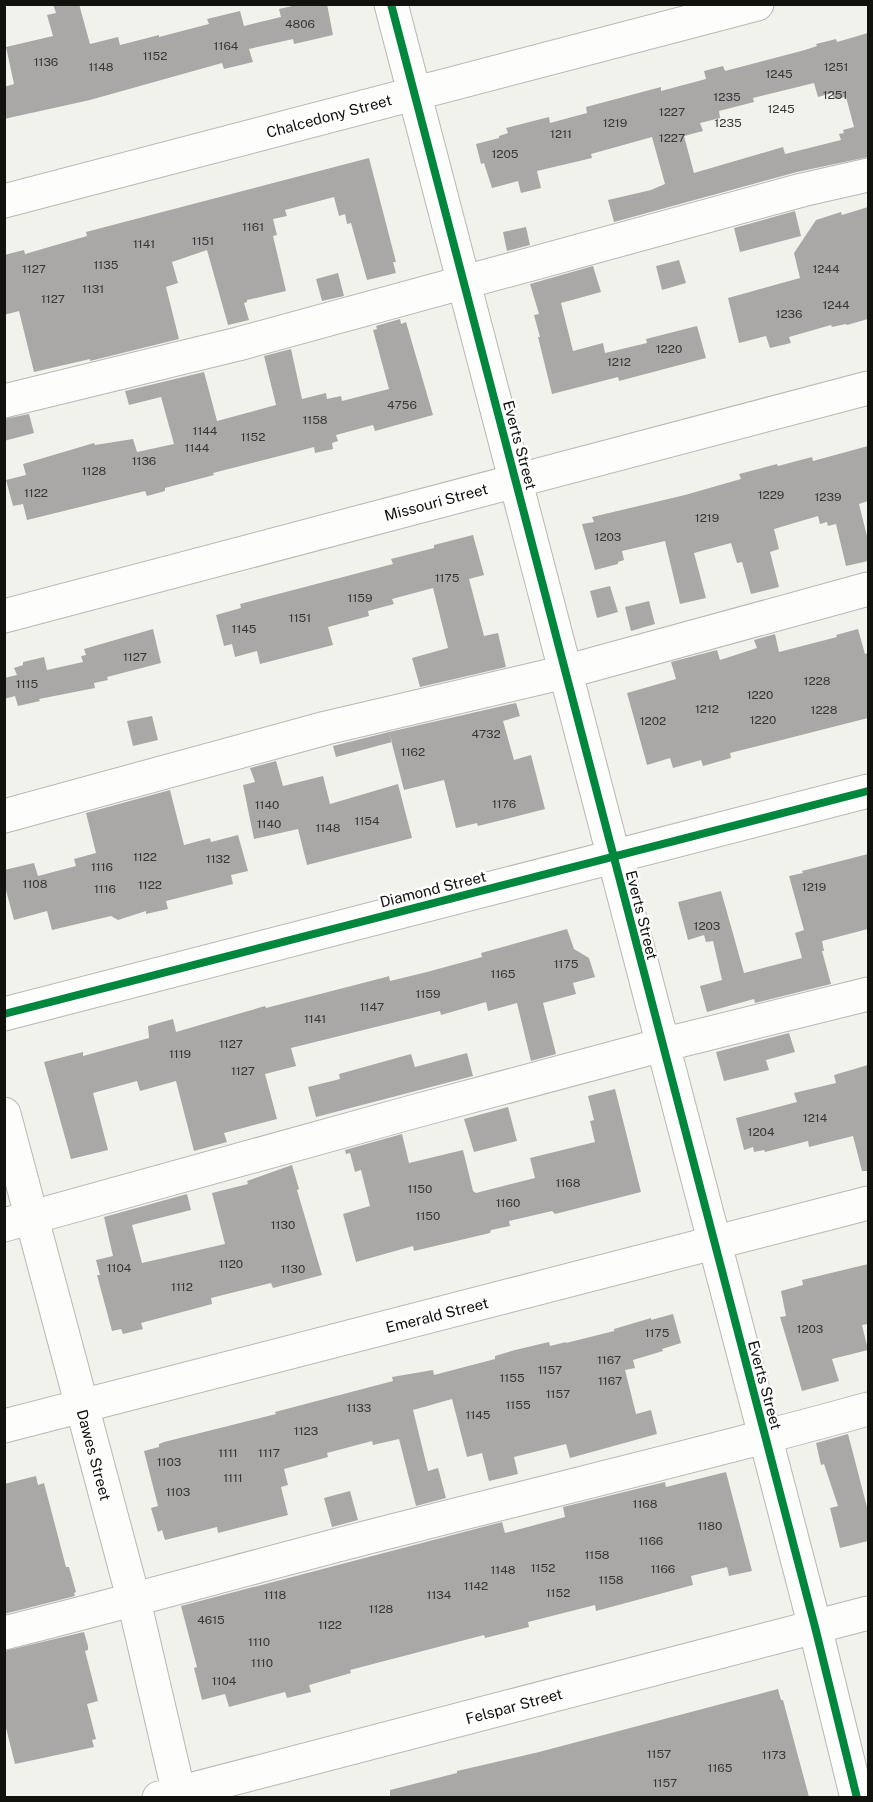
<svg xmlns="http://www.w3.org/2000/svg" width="873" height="1802" font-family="'Public Sans',sans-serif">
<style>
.building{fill:#a9a8a6;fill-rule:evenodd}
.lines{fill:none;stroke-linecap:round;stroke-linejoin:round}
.minor-casing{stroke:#b8b7b3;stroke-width:35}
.minor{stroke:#fdfdfc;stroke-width:33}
.cycleway-casing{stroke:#fff;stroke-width:11}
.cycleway{stroke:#00873e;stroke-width:8}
.labels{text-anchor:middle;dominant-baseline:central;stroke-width:5;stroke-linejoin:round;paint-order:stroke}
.number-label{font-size:12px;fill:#373734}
.street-label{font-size:15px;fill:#11110e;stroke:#fff}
</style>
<rect width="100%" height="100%" fill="#f2f2ed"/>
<!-- building -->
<path class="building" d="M53,4H79L90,44L118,37L120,45L159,35V37L209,24L207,19L240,11L244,26L281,17L279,9L301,4H327L333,35L294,44L293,39L249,49L253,62L224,69L222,63L90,100L4,119V87L14,84L6,47L53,36L47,15L56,13Z
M868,33V157L797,172L614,222L608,200L651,190L665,184L652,137L591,154L592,158L537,171L541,188L521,193L518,181L492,188L484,163L481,164L476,144L499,138V136L508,133L506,128L549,117L550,123L587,113L586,107L661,87V91L706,79L704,71L723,66L725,71L805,50L817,46L816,44L836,39L837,42ZM814,83L818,97L832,93L834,99L846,97L854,127L843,130L844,133L839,134L841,140L785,154L783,147L694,173L684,136L703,131L700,123L720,118L719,111L754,102L753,98Z
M369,158L396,262H393L396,273L367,280L351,223L347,224L345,214L339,216L334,197L285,210L287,216L273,219L277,235L273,236L286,291L247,300V302L244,303L249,320L228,325L207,250L172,262L178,283L166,287L179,339L90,361V359L34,372L19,311L4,315V255L24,250L25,254L87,236L86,232Z
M868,207V319L847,325L846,324L832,327L831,325L789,337L791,343L770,348L766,336L739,343L728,298L800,278L794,253L816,220L841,212L842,215Z
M795,211L801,236L740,252L734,228Z
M526,227L530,245L507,251L503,232Z
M679,260L686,283L662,290L656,266Z
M593,266L601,292L561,303L573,351L603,343L605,353L647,343L646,339L697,326L706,358L619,381L618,377L552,394L538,337H540L534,315L539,314L530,284Z
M338,273L344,296L322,301L316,279Z
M400,319L401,324L406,322L433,415L375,431L373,425L336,435L338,441L332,443L333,449L315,453L314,447L291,453L213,473L214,475L165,488V491L147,496L145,491L27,520L23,504L13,506L6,480L26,475L23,464L94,443L95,445L133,439L137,452L174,444L161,397L129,405L125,391L204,372L217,421L276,405L264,356L291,349L302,399L326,393L327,399L341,396L342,401L389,389L373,330L377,329L376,326Z
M29,414L34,433L4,441V419Z
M868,446V501L859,504L868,540V561L846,566L836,524L828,526L827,522L820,524L818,516L774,529L779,549L770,552L779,587L751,594L742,562L737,563L731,543L694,553L706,598L680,604L665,541L622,551L624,560L618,562V564L595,570L582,524L594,522L592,517L685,495L741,479L739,474L777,464L778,466L812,457L813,461Z
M473,535L484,575L469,579L484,636L498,633L506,667L420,687L412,658L448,648L433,588L392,599L394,604L368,611L369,616L328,627L333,645L260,664L257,651L235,657L232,644L224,646L216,615L241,608L240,604L393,564L391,559L434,548V545Z
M610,586L618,612L597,618L590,591Z
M649,601L655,624L631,631L625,607Z
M153,629L161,663L107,677L108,680L94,683L95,688L39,699L40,701L18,706L15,696L4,699V678L17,675L14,668L23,665V662L44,657L47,670L83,662L81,656L86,655L84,649Z
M858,629L865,654L868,653V718L730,753L731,758L703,766L701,760L673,768L670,758L647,765L627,693L676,679L671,662L717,650L720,660L757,648L754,640L775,634L779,652L837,637L836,635Z
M516,703L520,716L503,721L514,760L531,755L545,809L478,826L477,823L456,828L444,780L404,790L389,732Z
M152,716L158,740L133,746L127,721Z
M389,732L392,742L336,757L333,746Z
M276,761L283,786L323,776L330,804L398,784L412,838L307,865L298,829L254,839L243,785L255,782L250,768Z
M170,790L184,845L210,838L211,842L238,835L248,871L231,875L233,884L166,901L168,909L146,914V911L118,920L111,916L52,930L47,911L14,920L4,883V870L34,863L38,876L76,866L74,859L96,853L86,813Z
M868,854V929L822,941L824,951H822L831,984L755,1003L754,999L707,1012L700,986L722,980L713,941L706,942L704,935L688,940L678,902L721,891L744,973L802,958L795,933L804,930L789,876L803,873L802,871Z
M567,929L574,949L589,958L595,977L573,983L576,994L543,1003L556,1054L531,1061L517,1003L488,1011L486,1002L441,1015L440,1011L291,1048L296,1066L265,1074L277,1119L224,1133L227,1142L194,1151L176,1081L140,1091L137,1081L93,1093L108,1150L71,1159L44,1062L83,1052V1056L149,1038L148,1026L173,1019L176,1032L265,1006L266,1008L386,977L389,976L390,981L427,972L482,957L481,953Z
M789,1033L795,1052L766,1060L769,1070L724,1081L716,1052Z
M467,1053L473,1076L316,1117L308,1087L340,1079L339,1074L411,1054L415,1067Z
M868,1065V1171H862L853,1136L809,1147L808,1141L765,1152L764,1150L754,1152L753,1147L744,1150L736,1118L797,1102L794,1093L836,1083L834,1075Z
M615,1089L641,1192L555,1214L552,1211L509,1221L510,1226L491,1230L490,1233L414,1251L413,1246L356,1262L343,1214L370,1206L361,1170L355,1172L350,1153L346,1154L345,1150L402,1134L409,1163L463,1150L473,1191L476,1193L535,1178L530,1158L595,1142L590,1121L594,1120L588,1096Z
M508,1107L517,1141L474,1152L464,1119Z
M292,1165L299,1189L297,1190L322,1275L273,1288L271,1283L211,1298L212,1304L141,1323L143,1329L123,1334L121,1329L112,1331L97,1275H100L96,1260L113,1256L104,1217L187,1194L191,1210L132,1225L142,1263L225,1244L212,1193L248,1184L247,1181Z
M868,1264V1324L862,1325L868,1350L832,1359L839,1381L802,1391L780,1317L786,1316L781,1291L803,1285L802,1280Z
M673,1314L681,1343L662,1349L663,1351L633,1360L635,1368L625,1370L636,1414L651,1410L657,1434L570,1458L566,1444L514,1457L518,1474L489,1481L482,1453L467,1457L452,1399L413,1410L428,1471L438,1468L446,1498L416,1506L399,1439L373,1445L372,1441L327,1453L328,1457L284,1469L288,1485L281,1487L288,1515L218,1533L217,1527L165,1540L162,1530L158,1532L151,1508L158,1506L144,1451L159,1447V1444L164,1442L276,1414L275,1412L393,1381L392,1377L433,1370L434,1375L495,1359V1356L515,1350L549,1342L550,1346L566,1342V1343L614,1331V1329L651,1318V1320Z
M848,1434L868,1511V1541L840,1548L830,1508L838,1506L824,1464L821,1465L816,1443Z
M726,1472L752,1571L729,1576L727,1567L691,1576L693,1585L596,1611L595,1605L528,1622L529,1627L485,1638L484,1635L350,1670L351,1673L309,1685L311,1692L287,1698L285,1692L229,1707L225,1694L202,1700L194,1668L197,1667L181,1606L502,1522L505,1533L565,1517L563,1507L665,1482L666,1487Z
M36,1476L38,1485L44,1483L66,1567H69L76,1592L74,1593L75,1596L4,1614V1484Z
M350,1491L358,1520L332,1527L324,1498Z
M84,1632L88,1646V1650L85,1651L98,1701L87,1704L96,1739L92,1740L94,1747L15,1764L4,1720V1651Z
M778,1689L781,1700H783L809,1797H390V1790L457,1773V1771L539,1752Z"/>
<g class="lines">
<defs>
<path id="minor" d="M391,4L815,1627L857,1798
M4,201L757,4
M4,401L238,344L802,190L868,175
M4,616L868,388
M4,816L326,728L565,672L868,589
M4,1014L868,791
M4,1114L134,1601L180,1798
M4,1225L412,1112L662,1045L868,994
M4,1426L868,1203
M4,1633C141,1599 276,1560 412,1526C564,1487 717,1451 868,1409
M159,1798L868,1613"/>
</defs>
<!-- minor casing -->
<use href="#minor" class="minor-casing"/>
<!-- minor -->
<use href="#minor" class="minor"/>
<defs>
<path id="cycleway" d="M391,4L815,1627L857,1798
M4,1014L868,791"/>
</defs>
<!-- cycleway casing -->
<use href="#cycleway" class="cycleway-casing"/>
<!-- cycleway -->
<use href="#cycleway" class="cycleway"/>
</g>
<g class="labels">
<!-- number labels -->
<g class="number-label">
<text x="300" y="24">4806</text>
<text x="226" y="46">1164</text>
<text x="155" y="56">1152</text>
<text x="46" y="62">1136</text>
<text x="101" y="67">1148</text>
<text x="836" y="67">1251</text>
<text x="779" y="74">1245</text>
<text x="835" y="95">1251</text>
<text x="727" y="97">1235</text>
<text x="781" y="109">1245</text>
<text x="672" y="112">1227</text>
<text x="615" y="123">1219</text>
<text x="728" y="123">1235</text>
<text x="561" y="134">1211</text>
<text x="672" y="138">1227</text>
<text x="505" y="154">1205</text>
<text x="253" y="227">1161</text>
<text x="203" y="241">1151</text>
<text x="144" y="244">1141</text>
<text x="106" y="265">1135</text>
<text x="34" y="269">1127</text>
<text x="826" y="269">1244</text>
<text x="93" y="289">1131</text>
<text x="53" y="299">1127</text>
<text x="836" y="305">1244</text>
<text x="789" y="314">1236</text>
<text x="669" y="349">1220</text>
<text x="619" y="362">1212</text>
<text x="402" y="405">4756</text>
<text x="315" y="420">1158</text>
<text x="205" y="431">1144</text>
<text x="253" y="437">1152</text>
<text x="197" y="448">1144</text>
<text x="144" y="461">1136</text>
<text x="94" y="471">1128</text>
<text x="36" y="493">1122</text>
<text x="771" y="495">1229</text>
<text x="828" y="497">1239</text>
<text x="707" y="518">1219</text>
<text x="608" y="537">1203</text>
<text x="447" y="578">1175</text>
<text x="360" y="598">1159</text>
<text x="300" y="618">1151</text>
<text x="244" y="629">1145</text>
<text x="135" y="657">1127</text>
<text x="817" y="681">1228</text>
<text x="27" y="684">1115</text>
<text x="760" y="695">1220</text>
<text x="707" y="709">1212</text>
<text x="824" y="710">1228</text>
<text x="763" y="720">1220</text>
<text x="653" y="721">1202</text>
<text x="486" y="734">4732</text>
<text x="413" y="752">1162</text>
<text x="504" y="804">1176</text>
<text x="267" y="805">1140</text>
<text x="367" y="821">1154</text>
<text x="269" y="824">1140</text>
<text x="328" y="828">1148</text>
<text x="145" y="857">1122</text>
<text x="218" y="859">1132</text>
<text x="102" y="867">1116</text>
<text x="35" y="884">1108</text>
<text x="150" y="885">1122</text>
<text x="814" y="887">1219</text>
<text x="105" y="889">1116</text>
<text x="707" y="926">1203</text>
<text x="566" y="964">1175</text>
<text x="503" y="974">1165</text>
<text x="428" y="994">1159</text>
<text x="372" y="1007">1147</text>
<text x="315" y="1019">1141</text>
<text x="231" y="1044">1127</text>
<text x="180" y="1054">1119</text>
<text x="243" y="1071">1127</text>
<text x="815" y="1118">1214</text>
<text x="761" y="1132">1204</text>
<text x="568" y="1183">1168</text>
<text x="420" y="1189">1150</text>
<text x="508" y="1203">1160</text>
<text x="428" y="1216">1150</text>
<text x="283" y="1225">1130</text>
<text x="231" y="1264">1120</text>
<text x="119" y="1268">1104</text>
<text x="293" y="1269">1130</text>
<text x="182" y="1287">1112</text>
<text x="810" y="1329">1203</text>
<text x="657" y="1333">1175</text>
<text x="609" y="1360">1167</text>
<text x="550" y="1370">1157</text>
<text x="512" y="1378">1155</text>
<text x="610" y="1381">1167</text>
<text x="558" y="1394">1157</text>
<text x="518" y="1405">1155</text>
<text x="359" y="1408">1133</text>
<text x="478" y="1415">1145</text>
<text x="306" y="1431">1123</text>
<text x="228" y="1453">1111</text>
<text x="269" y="1453">1117</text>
<text x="169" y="1462">1103</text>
<text x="233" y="1478">1111</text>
<text x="178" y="1492">1103</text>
<text x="645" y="1504">1168</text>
<text x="710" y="1526">1180</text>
<text x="651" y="1541">1166</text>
<text x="597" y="1555">1158</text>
<text x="543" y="1568">1152</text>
<text x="663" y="1569">1166</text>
<text x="503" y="1570">1148</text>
<text x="611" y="1580">1158</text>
<text x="476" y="1586">1142</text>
<text x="558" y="1593">1152</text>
<text x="275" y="1595">1118</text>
<text x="439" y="1595">1134</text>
<text x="381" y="1609">1128</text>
<text x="211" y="1620">4615</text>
<text x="330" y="1625">1122</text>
<text x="259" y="1642">1110</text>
<text x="262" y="1663">1110</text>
<text x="224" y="1681">1104</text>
<text x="659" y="1754">1157</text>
<text x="774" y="1755">1173</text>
<text x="720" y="1768">1165</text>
<text x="665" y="1783">1157</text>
</g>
<!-- street labels -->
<g class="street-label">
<text transform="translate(329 116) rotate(-15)">Chalcedony Street</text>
<text transform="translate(520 445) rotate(75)">Everts Street</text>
<text transform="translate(436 502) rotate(-15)">Missouri Street</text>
<text transform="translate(433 889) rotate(-14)">Diamond Street</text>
<text transform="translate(642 915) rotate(76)">Everts Street</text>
<text transform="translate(437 1315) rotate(-14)">Emerald Street</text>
<text transform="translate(765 1385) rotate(75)">Everts Street</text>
<text transform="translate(94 1455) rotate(75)">Dawes Street</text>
<text transform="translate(514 1706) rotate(-15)">Felspar Street</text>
</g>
</g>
<!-- border -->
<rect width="873" height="1802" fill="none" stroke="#11110e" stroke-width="12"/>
</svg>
